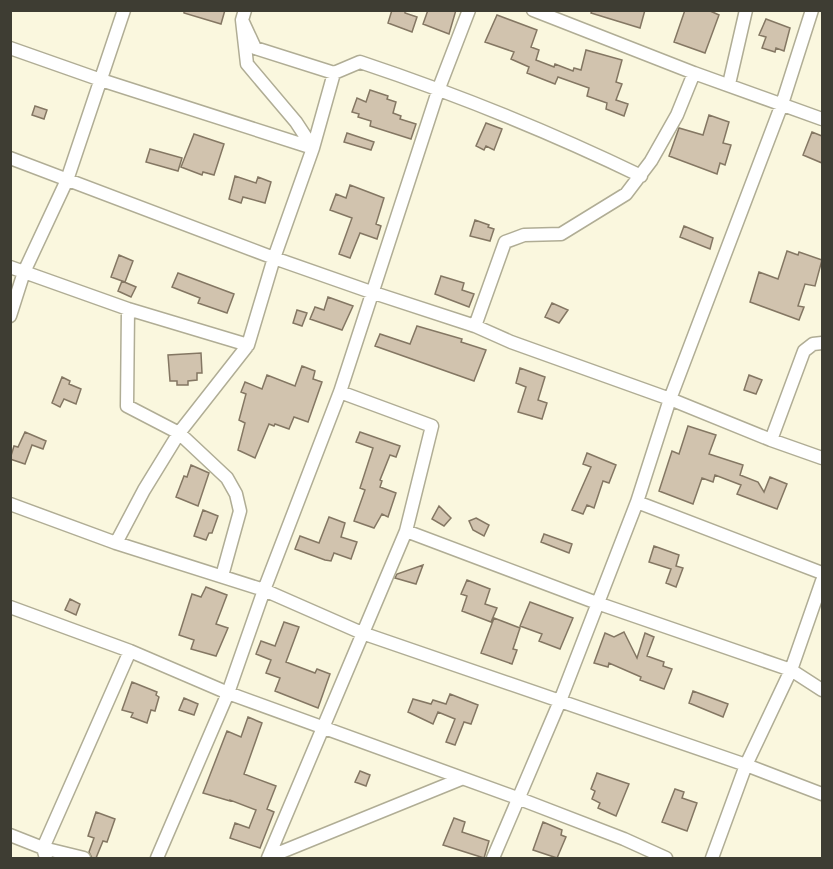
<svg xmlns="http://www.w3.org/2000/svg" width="833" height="869" font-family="'PT Serif',serif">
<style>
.building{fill:#d1c3ae;stroke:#847763;stroke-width:1.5}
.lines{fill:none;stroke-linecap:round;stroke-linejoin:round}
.minor-casing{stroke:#b0ad95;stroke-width:15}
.minor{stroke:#fff;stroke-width:12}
</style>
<rect width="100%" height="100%" fill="#faf7de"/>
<!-- building -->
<path class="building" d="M184,10H225L221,24L184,13Z
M392,10H405V13L417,17L412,32L388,23Z
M428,10H456L449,34L423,24Z
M592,10H645L640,28L591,13Z
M685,10H708L719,15L705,53L674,42Z
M497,15L537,30L531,47L539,50L536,60L554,67L555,64L573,71L574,68L581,70L586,50L622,60L616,82L622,84L616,100L628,104L624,116L606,109L607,103L587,96L589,88L558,77L555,84L527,73L529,67L511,59L514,52L485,42Z
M766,19L790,28L784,51L776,48L775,52L762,48L766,37L759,35Z
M370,90L388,96L387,99L396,102L393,113L401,116L400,119L416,124L411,139L370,126L371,121L358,117L359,114L352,112L357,98L366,102Z
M35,106L47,110L44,119L32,115Z
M709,115L729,122L723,143L731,145L725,165L720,163L717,174L669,156L679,128L703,135Z
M486,123L502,129L494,150L486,146L484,150L476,146Z
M812,132L822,136V163L803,155Z
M347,133L374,142L371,150L344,142Z
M194,134L224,144L214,175L203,172L202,175L181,167Z
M150,149L182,158L178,171L146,162Z
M235,176L256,183L258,177L271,182L265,203L243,197L241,203L229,199Z
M350,185L384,198L376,224L381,226L377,239L360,233L350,258L339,254L352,218L330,210L336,194L346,198Z
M475,220L489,225L488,227L494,229L490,241L470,236Z
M684,226L713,238L710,249L680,237Z
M787,251L798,255L799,252L822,260L815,286L805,284L798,306L804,307L799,320L750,302L759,272L778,279Z
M119,255L133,261L125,282L111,277Z
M178,273L234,294L227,313L198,303L200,298L172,287Z
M441,276L464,283L462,290L474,294L469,307L435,294Z
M122,281L136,287L131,297L118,291Z
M328,297L353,306L342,330L310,319L315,307L324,310Z
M552,303L568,310L559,323L545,317Z
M297,310L307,313L302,326L293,323Z
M417,326L462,339L461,342L486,350L474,381L375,346L380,334L410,344Z
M201,353L202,373H197V380L188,381V385H177V381H170L168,355Z
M302,366L315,371L313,379L322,382L308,422L294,417L289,429L275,424L274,426L269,424L255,458L238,450L245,423L239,420L246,394L241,392L245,382L262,389L267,375L295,386Z
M520,368L545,377L538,400L547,403L542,419L518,412L526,387L516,383Z
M749,375L762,380L756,394L744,390Z
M62,377L70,381L69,384L81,389L76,404L64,399L60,407L52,403Z
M688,426L716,435L709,454L743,465L740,475L758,482L764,492L770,477L787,484L777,509L737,494L741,485L715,475L713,482L702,478L693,504L659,491L672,451L679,454Z
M25,432L46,441L43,449L32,445L25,464L10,459L14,446L18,447Z
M360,432L400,446L396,457L390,455L380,480L382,481L380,487L396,493L388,517L382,514L374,528L354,521L365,490L360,488L373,448L356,442Z
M587,453L616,465L609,483L603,481L594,508L587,505L583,514L572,510L591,467L583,464Z
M191,465L209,473L198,506L176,497L184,476L187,477Z
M439,506L451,518L444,526L432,519Z
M203,510L218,516L212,533H209L206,540L194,536Z
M329,517L345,523L341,537L357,542L351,559L334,553L331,561L325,560L295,549L300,536L319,543Z
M476,518L489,525L484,536L473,530L469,521Z
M544,534L572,544L569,553L541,542Z
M654,546L679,555L676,566L683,568L676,587L666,583L671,569L649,562Z
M423,565L416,584L395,578L397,574Z
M467,580L490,589L485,604L497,608L491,622L462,611L467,596L461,594Z
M206,587L227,595L216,624L228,628L216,656L191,649L194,640L179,635L192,594L201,597Z
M70,599L80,604L76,615L65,610Z
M530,602L573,618L560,649L539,641L542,634L520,626Z
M494,618L520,628L513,649L517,650L512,664L481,653Z
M284,622L299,627L286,662L315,673L317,669L330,674L318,708L275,691L280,678L266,673L271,660L256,654L261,641L275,646Z
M624,632L637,658L645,633L654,637L647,656L664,662L663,666L672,669L664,689L640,680L641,677L609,663L608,667L594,663L605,633L614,637Z
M132,682L157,692L156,695L159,697L155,711L151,710L147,723L131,717L133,713L122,710Z
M693,691L728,704L723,717L689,703Z
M450,694L478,705L471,724L464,722L455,745L446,742L455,719L438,712L433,724L408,712L413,699L431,704L433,700L446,704Z
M184,698L198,704L194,715L179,710Z
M248,717L262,723L244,774L276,786L267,809L274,812L260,848L230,838L235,823L249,828L256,810L230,800V801L203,793L227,731L241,737Z
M360,771L370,775L366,786L355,782Z
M597,773L629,784L616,816L598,808L600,803L592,799L595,791L591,789Z
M675,789L684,792L682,798L697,803L687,831L662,822Z
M96,812L115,819L107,842L103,841L96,858H92L89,852L94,838L88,836Z
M454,818L465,822L462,832L489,841L484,858L443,845Z
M543,822L562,830L561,835L566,837L557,858L533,850Z"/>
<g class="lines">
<defs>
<path id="minor" d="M245,10L242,20L247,64L296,122L313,148
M533,10L694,73
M242,20L255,48L334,73L360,62C456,94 550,132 641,176
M10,48L101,80L313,148
M729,84L746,10
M10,158L274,258L371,292L475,326L511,342L670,399L771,440L822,458
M10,267L128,309L248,345
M128,309L127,406L179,433L227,478L236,494L240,511L222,576
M10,316L24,272L67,180L124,10
M475,326L505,242L524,235L561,234L626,194L651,161L677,115L694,73L822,119
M771,440L804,351L813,344L822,343
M637,502L822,573
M10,504L116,543L264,590L362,633L746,765L822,794
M406,531L597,603L791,670L822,690
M116,543L144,490L179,433L248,345L274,258L313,148L334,73
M10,607L130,651L228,693L520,799L624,839L666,858
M10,835L43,848L84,858
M269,857L461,779
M46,858L43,848L130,651
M157,858L228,693L264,590L340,392L439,88L469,10
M268,858L406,531L432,426L340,392
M493,858L560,701L637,502L670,399L782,104L812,10
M712,858L746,765L791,670L822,581"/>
</defs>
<!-- minor casing -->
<use href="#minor" class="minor-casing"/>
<!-- minor -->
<use href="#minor" class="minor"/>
</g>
<!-- border -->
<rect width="833" height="869" fill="none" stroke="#3e3d33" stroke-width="24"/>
</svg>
